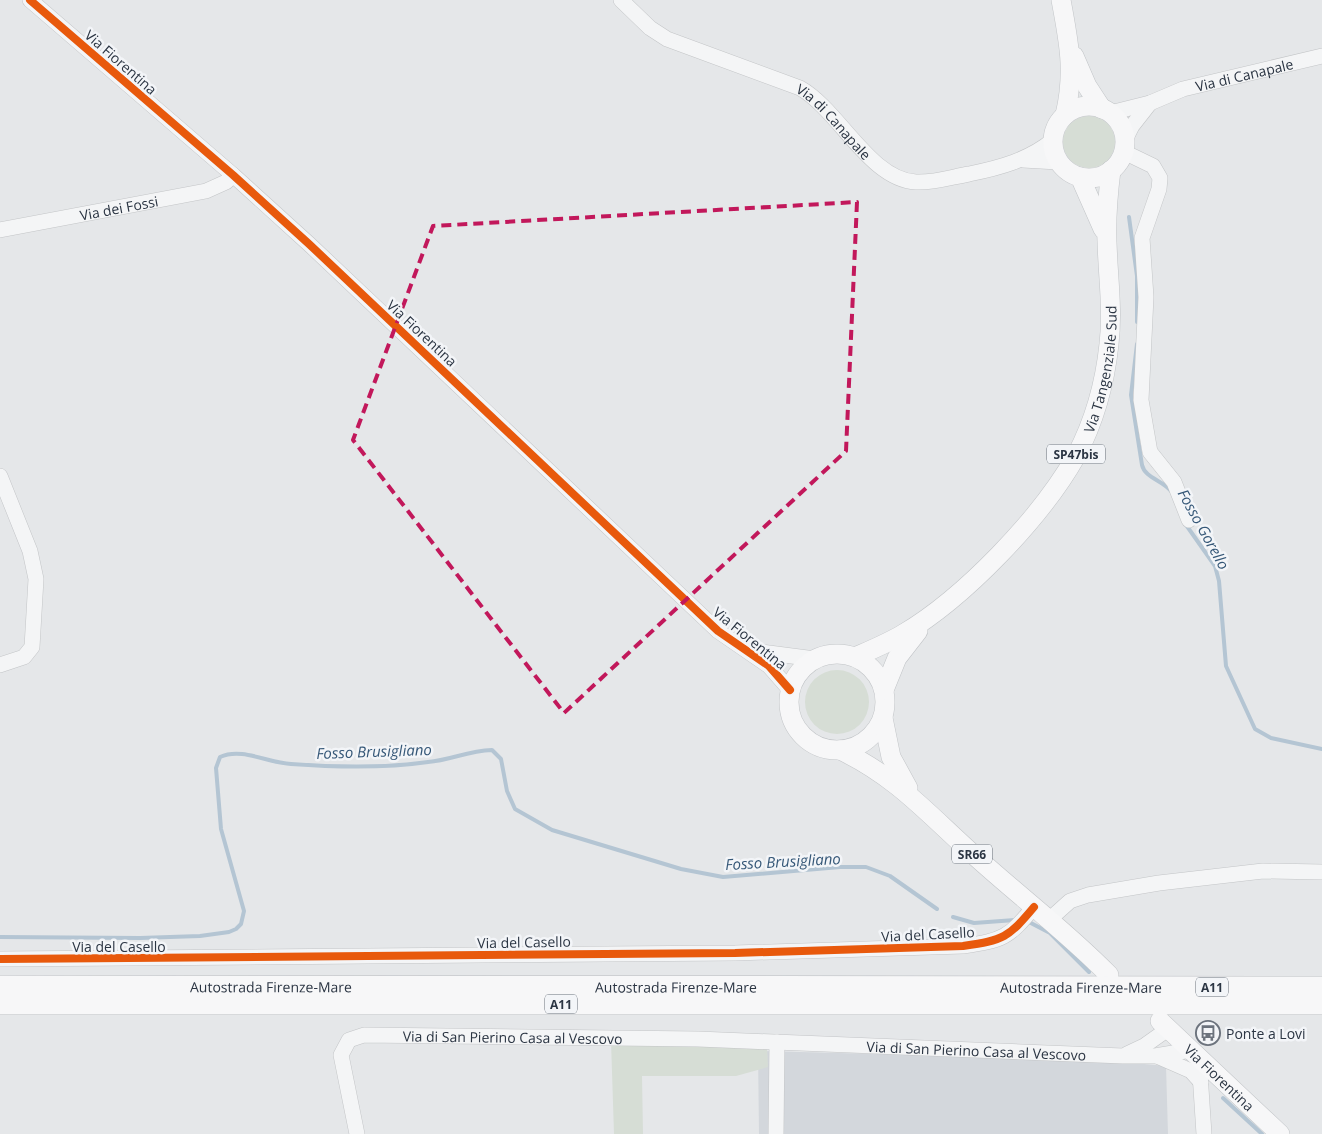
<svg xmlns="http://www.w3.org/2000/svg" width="1322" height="1134" font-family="'Open Sans',sans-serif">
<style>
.built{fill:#d3d7dc}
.green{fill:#d6ddd5}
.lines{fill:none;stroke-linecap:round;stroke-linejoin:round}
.stream{stroke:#b4c5d3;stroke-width:4}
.minor-casing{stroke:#c3c5c7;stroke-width:16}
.major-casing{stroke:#c1c4c7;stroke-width:20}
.highway-casing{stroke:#b7babe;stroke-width:22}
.minor{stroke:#f4f5f6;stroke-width:15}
.major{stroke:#f7f7f8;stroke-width:19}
.highway{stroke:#f7f7f8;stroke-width:21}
.cycleway-casing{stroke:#f3f5f8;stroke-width:11}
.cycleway{stroke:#e8590c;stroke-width:8}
.marked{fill:none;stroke:#c2185b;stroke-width:4;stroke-dasharray:10 6;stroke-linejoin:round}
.labels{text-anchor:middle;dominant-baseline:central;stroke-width:5;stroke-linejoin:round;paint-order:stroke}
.shield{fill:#f3f5f8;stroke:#676f79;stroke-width:1}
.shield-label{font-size:12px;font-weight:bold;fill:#2b3543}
.street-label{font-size:14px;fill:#2b3543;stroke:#f3f5f8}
.poi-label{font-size:14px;fill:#2b3543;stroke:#f3f5f8;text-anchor:start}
.water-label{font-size:15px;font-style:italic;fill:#355777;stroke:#f3f5f8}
</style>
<rect width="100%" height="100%" fill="#e5e7e9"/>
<!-- built -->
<path class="built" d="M758,1051L1100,1060L1166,1066L1168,1134H759Z"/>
<!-- green -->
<path class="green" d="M1063 142a26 26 0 1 1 52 0a26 26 0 1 1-52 0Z
M805 702a32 32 0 1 1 64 0a32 32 0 1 1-64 0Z
M611,1041L767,1048L768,1067L736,1076H642L643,1134H614Z"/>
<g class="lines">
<!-- stream -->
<path class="stream" d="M1129,217L1137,276V322
M1137,344L1131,395L1142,465C1145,478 1162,480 1171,491
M1184,522L1215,566L1219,581L1226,666L1255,729L1271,738L1322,749
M953,917L974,923L1015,920
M1027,921L1050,933L1089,972
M0,937L140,938L200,936L229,932L236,929L241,924L244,911L221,829L216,768L220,757C242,747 268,763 291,764C333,767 387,768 428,762C451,760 467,751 492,750L501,759L507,791L515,809L552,830L681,869L723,877L840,867H866L890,876L937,909
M1223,1098L1262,1134"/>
<defs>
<g id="minor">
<path d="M30,0L233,175L309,244L718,631L769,666L790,690"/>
<path id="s1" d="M621,0L650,28L667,39L800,88C839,110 870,180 916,182C934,183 952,177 969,174C999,168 1029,160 1053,140"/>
<path id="s2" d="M1110,113L1150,103L1183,89L1322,56"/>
<path d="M1125,140L1132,126L1150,103"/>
<path d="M1124,152L1153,166L1160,178L1159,189L1142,238L1146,297L1141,400L1150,452L1174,482L1189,520"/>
<path d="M1023,160L1058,162"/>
<path id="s3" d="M0,230L206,191L226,182L233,175"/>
<path d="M0,476L30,551L36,579L32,647L24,657L0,665"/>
<path d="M753,651L815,659"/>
<path d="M1050,919L1070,901L1088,895L1159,883L1263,871L1322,872"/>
<path d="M0,959L735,953L963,946C1004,940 1008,938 1034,907"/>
<path d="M1127,1054L1144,1046L1168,1029"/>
<path d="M1159,1057L1191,1071L1201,1082"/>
<path d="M1199,1058L1204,1134"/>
<path id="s4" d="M357,1134L341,1055L349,1040L364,1035L698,1039L1123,1056H1155L1191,1050"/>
<path d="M776,1134L777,1042"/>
</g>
<g id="major">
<path d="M1061,0C1069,42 1075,73 1065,115"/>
<path d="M1074,56L1087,86L1102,109"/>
<circle cx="1089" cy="142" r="36"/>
<path d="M1080,177L1103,229"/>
<circle cx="837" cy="702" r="48"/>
<path id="s5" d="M855,657C871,650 888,643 903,634C964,598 1041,518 1076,456C1094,422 1105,383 1109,344C1113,310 1108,277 1107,242C1106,218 1108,194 1111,170"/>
<path d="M884,690L897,658L918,631"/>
<path d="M883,718L891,757L908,788"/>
<path d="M840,750C897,777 929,815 975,856C1019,896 1067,932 1109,975"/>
<path id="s6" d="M1160,1021L1280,1134"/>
</g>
<g id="highway">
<path id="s7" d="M0,986L1322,987"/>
<path d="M0,1004H1322"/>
</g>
</defs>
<!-- minor casing -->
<use href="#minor" class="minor-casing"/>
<!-- major casing -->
<use href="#major" class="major-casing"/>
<!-- highway casing -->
<use href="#highway" class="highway-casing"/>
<!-- minor -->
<use href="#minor" class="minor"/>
<!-- major -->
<use href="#major" class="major"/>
<!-- highway -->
<use href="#highway" class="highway"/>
<defs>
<path id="cycleway" d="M30,0L233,175L309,244L718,631L769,666L790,690
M0,959L735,953L963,946C1004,940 1008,938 1034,907"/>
</defs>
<!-- cycleway casing -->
<use href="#cycleway" class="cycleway-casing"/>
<!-- cycleway -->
<use href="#cycleway" class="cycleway"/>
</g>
<!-- marked area -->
<path class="marked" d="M857,202L846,451L564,713L353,440L433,226Z"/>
<!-- icons -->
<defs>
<symbol id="bus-ring" viewBox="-11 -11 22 22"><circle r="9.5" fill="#f3f5f8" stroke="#6c737d" stroke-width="1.5"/><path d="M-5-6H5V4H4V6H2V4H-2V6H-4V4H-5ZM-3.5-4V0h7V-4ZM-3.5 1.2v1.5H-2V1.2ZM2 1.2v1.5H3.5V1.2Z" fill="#6c737d"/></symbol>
</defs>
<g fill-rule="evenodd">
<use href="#bus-ring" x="1194" y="1019" width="28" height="28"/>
</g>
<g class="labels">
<!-- shield labels -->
<g class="shield">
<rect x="1047" y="444.5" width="58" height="19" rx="4"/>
<rect x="952" y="844.5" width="40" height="19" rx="4"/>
<rect x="1196" y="977.5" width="32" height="19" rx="4"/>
<rect x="545" y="994.5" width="32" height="19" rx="4"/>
</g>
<g class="shield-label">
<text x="1076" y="454">SP47bis</text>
<text x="972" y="854">SR66</text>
<text x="1212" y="987">A11</text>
<text x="561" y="1004">A11</text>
</g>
<!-- street labels -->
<g class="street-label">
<text transform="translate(121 62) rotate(41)">Via Fiorentina</text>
<text stroke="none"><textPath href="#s2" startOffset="140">Via di Canapale</textPath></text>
<text stroke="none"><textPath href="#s1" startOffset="250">Via di Canapale</textPath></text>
<text stroke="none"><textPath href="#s3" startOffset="121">Via dei Fossi</textPath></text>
<text transform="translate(422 333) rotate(43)">Via Fiorentina</text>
<text stroke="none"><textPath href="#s5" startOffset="395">Via Tangenziale Sud</textPath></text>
<text transform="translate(750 638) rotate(39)">Via Fiorentina</text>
<text transform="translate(928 934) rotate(-3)">Via del Casello</text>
<text transform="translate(524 942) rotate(-1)">Via del Casello</text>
<text x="119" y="946">Via del Casello</text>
<text stroke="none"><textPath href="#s7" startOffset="271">Autostrada Firenze-Mare</textPath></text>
<text stroke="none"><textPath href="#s7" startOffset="676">Autostrada Firenze-Mare</textPath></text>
<text stroke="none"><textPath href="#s7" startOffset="1081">Autostrada Firenze-Mare</textPath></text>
<text stroke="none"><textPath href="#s4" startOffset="262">Via di San Pierino Casa al Vescovo</textPath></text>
<text stroke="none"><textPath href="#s4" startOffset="726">Via di San Pierino Casa al Vescovo</textPath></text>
<text stroke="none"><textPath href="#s6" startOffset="82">Via Fiorentina</textPath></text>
</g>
<!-- poi labels -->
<g class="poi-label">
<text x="1226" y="1033">Ponte a Lovi</text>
</g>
<!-- water labels -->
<g class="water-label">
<text transform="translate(1204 529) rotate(61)">Fosso Gorello</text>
<text transform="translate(374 751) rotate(-2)">Fosso Brusigliano</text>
<text transform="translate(783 861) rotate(-3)">Fosso Brusigliano</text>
</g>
</g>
</svg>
